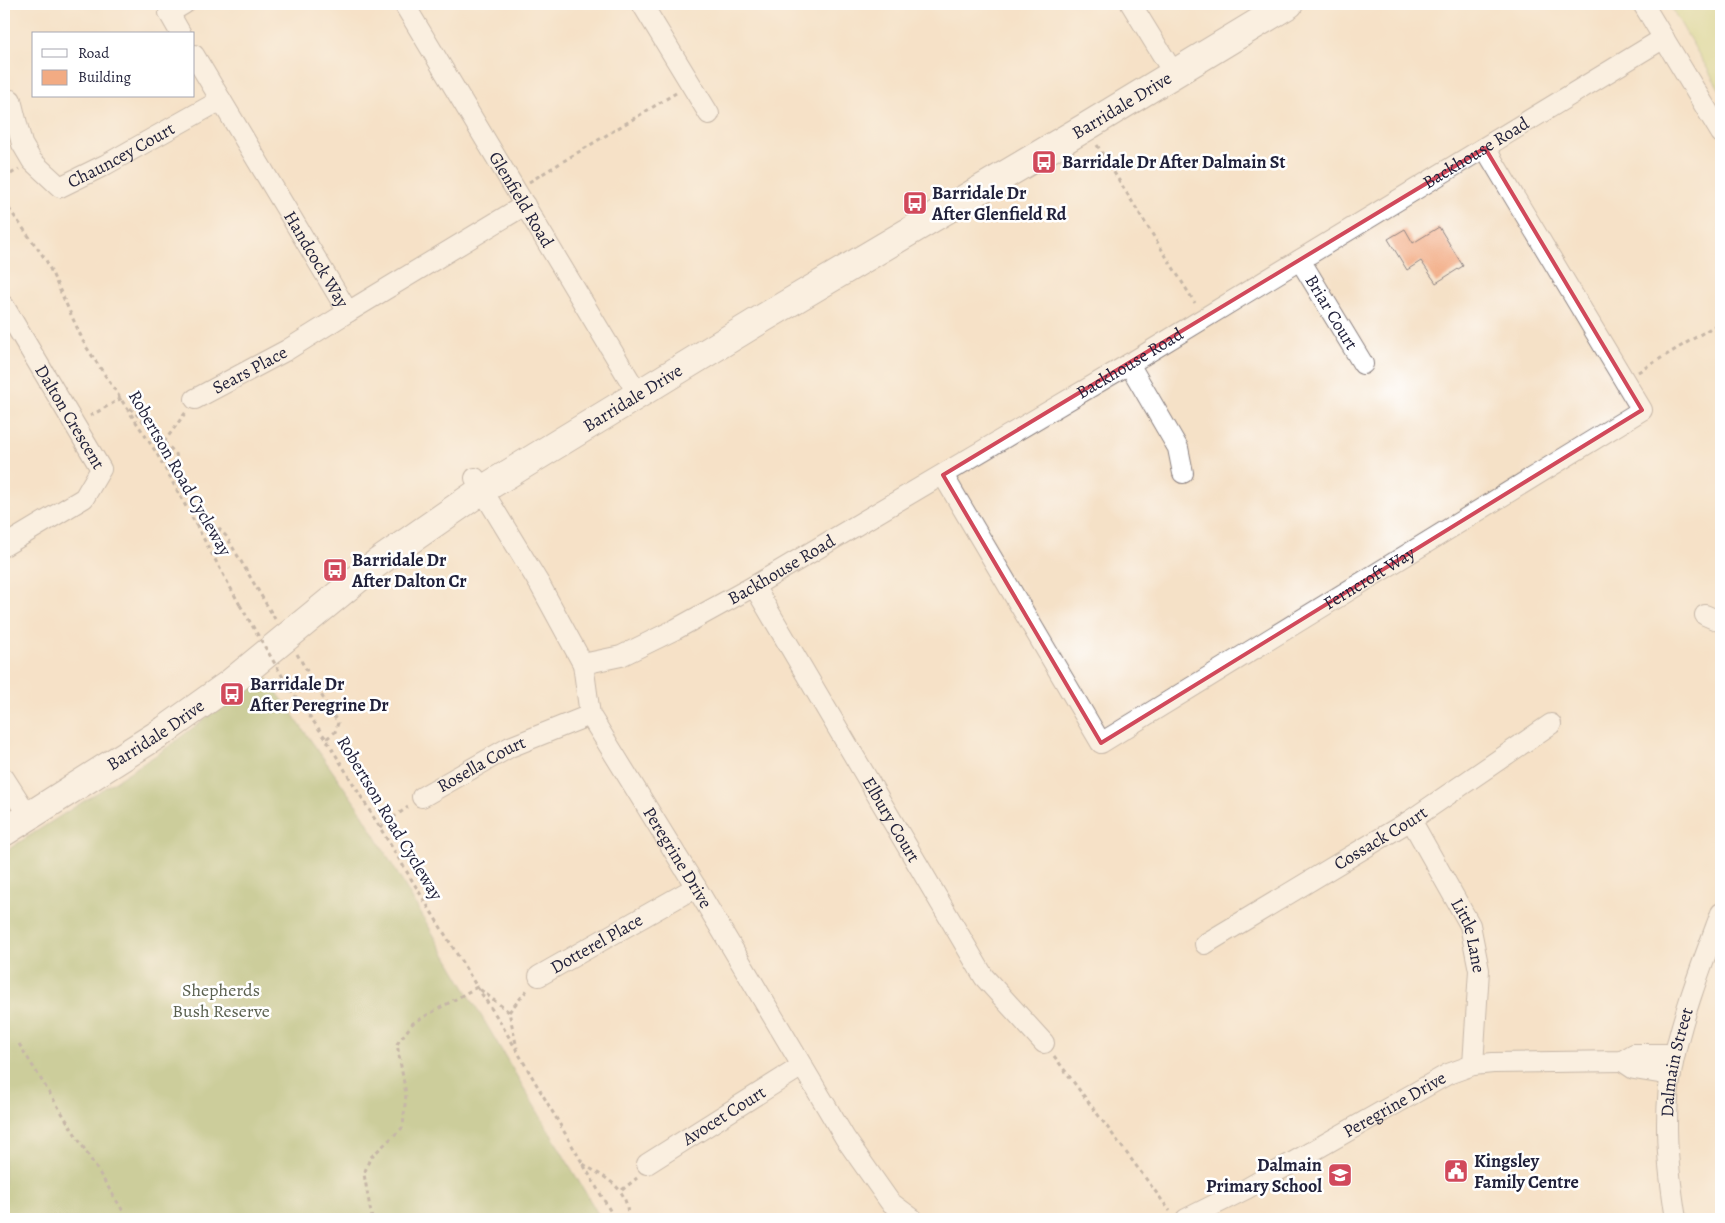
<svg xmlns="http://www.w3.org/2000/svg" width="1725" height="1223" font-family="Alegreya,serif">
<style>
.green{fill:#c2d275;stroke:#727a58}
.forest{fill:#99b466;stroke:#5e6b50}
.building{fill:#f2ab83}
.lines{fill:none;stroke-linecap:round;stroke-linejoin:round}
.street-casing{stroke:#8c8281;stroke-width:22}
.secondary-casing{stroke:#8c8281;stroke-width:30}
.path{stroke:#8c8281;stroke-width:3;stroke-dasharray:4 4;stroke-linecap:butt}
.street{stroke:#fff;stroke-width:20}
.secondary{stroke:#fff;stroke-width:28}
.path-bridge{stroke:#8c8281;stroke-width:3;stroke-dasharray:4 4;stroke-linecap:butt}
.marked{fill:none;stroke:#d1495b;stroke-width:4;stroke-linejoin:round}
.labels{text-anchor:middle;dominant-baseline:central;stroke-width:5;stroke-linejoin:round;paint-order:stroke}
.street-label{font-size:18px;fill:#22223b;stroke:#fff}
.poi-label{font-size:18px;font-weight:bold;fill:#22223b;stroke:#fff;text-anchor:start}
.park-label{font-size:18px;fill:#5a604f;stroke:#fff}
</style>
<rect width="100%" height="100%" fill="#fff"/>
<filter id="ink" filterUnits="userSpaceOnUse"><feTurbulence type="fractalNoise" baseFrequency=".02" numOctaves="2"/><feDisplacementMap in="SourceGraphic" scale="10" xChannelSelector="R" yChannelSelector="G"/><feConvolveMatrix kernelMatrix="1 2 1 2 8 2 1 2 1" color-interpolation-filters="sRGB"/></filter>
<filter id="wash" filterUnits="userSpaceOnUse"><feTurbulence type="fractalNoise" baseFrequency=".0096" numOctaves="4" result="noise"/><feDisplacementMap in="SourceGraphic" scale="20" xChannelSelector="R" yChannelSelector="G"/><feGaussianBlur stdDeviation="1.12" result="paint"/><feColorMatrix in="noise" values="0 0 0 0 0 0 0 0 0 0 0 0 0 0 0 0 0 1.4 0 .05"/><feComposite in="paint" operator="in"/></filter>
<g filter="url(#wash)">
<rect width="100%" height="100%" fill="#f5e1c7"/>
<!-- green -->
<path class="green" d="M1669,4H1721V92Z"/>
<!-- forest -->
<path class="forest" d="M264,674L360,810L601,1219H4V852L161,752Z"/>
<g id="blocks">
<!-- building -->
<path class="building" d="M1439,227L1463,266L1436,283L1421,261L1407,270L1388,239L1405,229L1413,243Z"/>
</g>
</g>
<g filter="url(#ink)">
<use href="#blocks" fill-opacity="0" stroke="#8c8281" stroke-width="1"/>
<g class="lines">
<defs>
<g id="street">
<path id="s1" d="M404,4L638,394"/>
<path d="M642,4L709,114"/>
<path d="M1131,4L1174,74"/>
<path d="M1643,4L1721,133"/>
<path d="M181,34L169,13L184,4"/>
<path id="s2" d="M194,55L348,312L525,205"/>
<path id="s3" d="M11,100L22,144L32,161L60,187L105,165L221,100"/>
<path id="s4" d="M1300,260L1363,364"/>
<path id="s5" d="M4,306L101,469L84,498L4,546"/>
<path d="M1129,364L1178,448L1183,473"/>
<path id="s6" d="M195,399L287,350L348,312"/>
<path id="s7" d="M943,475L1101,743L1642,410L1485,148"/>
<path id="s8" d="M475,478L540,585L583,664L590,715L696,887L845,1138L890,1202L913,1219"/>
<path id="s9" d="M754,586L984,977L1044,1043"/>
<path d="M1705,615L1721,622"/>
<path id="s10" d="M583,664L621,656L676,629L754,586L1129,364L1664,38"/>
<path d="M4,778L29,817"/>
<path id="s11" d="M422,797L510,747L590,715"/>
<path id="s12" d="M1411,820L1470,925L1479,970L1473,1065"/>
<path id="s13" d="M1205,944L1411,820L1551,724"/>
<path id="s14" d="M539,976L696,887"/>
<path d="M1622,1061L1634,1069L1671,1075"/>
<path id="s15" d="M647,1164L802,1066"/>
<path id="s16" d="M1186,1219L1246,1189L1448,1074L1473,1065L1493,1063L1622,1061L1634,1054H1675"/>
<path id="s17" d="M1676,1219C1668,1169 1662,1114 1673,1063C1682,1015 1704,959 1721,913"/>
</g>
<g id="secondary">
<path id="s18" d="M4,832L165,730L228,685L377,563L482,490L760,320L1086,127L1289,4"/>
</g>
</defs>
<!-- street casing -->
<use href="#street" class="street-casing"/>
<!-- secondary casing -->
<use href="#secondary" class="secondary-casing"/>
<!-- path -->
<path class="path" d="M1097,145L1195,303
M4,178L19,169
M529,182L676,93
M4,202L46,260L85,345L156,452L240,605
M1638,372L1721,322
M130,408L176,454L183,478L178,493
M90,416L122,398L123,399
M164,442L186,412
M195,525L216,526L226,536L275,619
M297,654L338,723L335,732L326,739
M290,689L326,739L477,987L499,1020L615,1219
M380,827L408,807
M509,1012L528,989
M19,1044L128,1219
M1054,1056L1170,1211
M583,1164C608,1180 628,1186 628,1219
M622,1190L637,1178
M372,1219L364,1174L370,1158L403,1127L406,1094L397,1044L413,1023L477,987L509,1012L517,1048"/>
<!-- street -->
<use href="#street" class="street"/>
<!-- secondary -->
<use href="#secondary" class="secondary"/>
<!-- path-bridge -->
<path class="path-bridge" d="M240,605L290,689"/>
</g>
</g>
<!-- marked area -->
<path d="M0 0H1725V1223H0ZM1485,148L1642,410L1101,743L943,475Z" fill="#f5e1c7" fill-opacity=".55" fill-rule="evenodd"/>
<path class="marked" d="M1485,148L1642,410L1101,743L943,475Z"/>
<!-- icons -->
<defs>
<symbol id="bus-square" viewBox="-11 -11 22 22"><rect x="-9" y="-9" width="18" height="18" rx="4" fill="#d1495b" stroke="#fff"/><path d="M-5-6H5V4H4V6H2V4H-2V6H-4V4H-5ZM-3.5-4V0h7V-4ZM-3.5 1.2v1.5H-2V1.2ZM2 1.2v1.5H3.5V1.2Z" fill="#fff"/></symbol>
<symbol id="civic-square" viewBox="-11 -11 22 22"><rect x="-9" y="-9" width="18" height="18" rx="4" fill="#d1495b" stroke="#fff"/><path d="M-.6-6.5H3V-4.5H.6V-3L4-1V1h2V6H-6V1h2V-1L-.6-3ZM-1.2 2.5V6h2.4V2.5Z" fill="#fff"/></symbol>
<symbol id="school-square" viewBox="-11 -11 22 22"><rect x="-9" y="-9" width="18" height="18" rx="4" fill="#d1495b" stroke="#fff"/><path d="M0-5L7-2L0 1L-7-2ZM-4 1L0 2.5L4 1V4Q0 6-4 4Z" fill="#fff"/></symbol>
</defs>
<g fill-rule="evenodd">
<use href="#bus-square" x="1030" y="148" width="28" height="28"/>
<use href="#bus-square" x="901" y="189" width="28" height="28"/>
<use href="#bus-square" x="321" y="556" width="28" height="28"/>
<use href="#bus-square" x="218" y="680" width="28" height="28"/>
<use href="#civic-square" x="1442" y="1157" width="28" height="28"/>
<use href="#school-square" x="1326" y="1161" width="28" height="28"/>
</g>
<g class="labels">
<!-- street labels -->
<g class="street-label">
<text stroke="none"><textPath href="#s18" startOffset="1335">Barridale Drive</textPath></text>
<text stroke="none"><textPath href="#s10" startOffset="1031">Backhouse Road</textPath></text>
<text stroke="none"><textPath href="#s3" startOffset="172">Chauncey Court</textPath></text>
<text stroke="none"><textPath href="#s1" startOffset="228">Glenfield Road</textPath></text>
<text stroke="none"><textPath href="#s2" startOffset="238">Handcock Way</textPath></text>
<text stroke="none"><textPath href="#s4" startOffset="61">Briar Court</textPath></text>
<text stroke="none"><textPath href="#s10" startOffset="626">Backhouse Road</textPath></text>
<text stroke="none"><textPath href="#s6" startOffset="62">Sears Place</textPath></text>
<text stroke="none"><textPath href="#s18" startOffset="765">Barridale Drive</textPath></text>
<text stroke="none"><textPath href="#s5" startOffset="129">Dalton Crescent</textPath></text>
<text transform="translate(180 473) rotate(60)">Robertson Road Cycleway</text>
<text stroke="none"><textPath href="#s10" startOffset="221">Backhouse Road</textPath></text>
<text stroke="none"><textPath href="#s7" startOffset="626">Ferncroft Way</textPath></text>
<text stroke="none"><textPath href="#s18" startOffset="180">Barridale Drive</textPath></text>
<text stroke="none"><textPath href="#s11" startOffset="68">Rosella Court</textPath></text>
<text transform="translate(390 818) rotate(59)">Robertson Road Cycleway</text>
<text stroke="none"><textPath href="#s9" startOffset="271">Elbury Court</textPath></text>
<text stroke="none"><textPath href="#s13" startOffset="205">Cossack Court</textPath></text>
<text stroke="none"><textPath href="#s8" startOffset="434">Peregrine Drive</textPath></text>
<text stroke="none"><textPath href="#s12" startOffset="130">Little Lane</textPath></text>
<text stroke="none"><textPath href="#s14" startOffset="66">Dotterel Place</textPath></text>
<text stroke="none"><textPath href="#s17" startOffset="158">Dalmain Street</textPath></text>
<text stroke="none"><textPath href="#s16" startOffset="238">Peregrine Drive</textPath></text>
<text stroke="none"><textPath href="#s15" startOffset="91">Avocet Court</textPath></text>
</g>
<!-- poi labels -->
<g class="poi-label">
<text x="1062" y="162">Barridale Dr After Dalmain St</text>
<text x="932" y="193">Barridale Dr<tspan x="932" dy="21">After Glenfield Rd</tspan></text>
<text x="352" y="560">Barridale Dr<tspan x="352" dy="21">After Dalton Cr</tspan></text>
<text x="250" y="684">Barridale Dr<tspan x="250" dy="21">After Peregrine Dr</tspan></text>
<text x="1474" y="1161">Kingsley<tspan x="1474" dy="21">Family Centre</tspan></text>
<text x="1322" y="1165" text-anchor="end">Dalmain<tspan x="1322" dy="21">Primary School</tspan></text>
</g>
<!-- park labels -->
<g class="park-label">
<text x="221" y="990">Shepherds<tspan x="221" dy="21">Bush Reserve</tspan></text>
</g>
</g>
<!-- margin -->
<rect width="1725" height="1223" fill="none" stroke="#fff" stroke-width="20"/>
<!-- legend -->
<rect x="32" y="32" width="162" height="65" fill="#ffffff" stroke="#a7a7b1"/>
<rect x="42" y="49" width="25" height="8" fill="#ffffff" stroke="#a7a7b1"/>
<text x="78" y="58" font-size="15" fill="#22223b">Road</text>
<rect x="42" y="70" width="25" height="15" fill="#f2ab83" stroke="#a7a7b1"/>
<text x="78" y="82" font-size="15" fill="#22223b">Building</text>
</svg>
